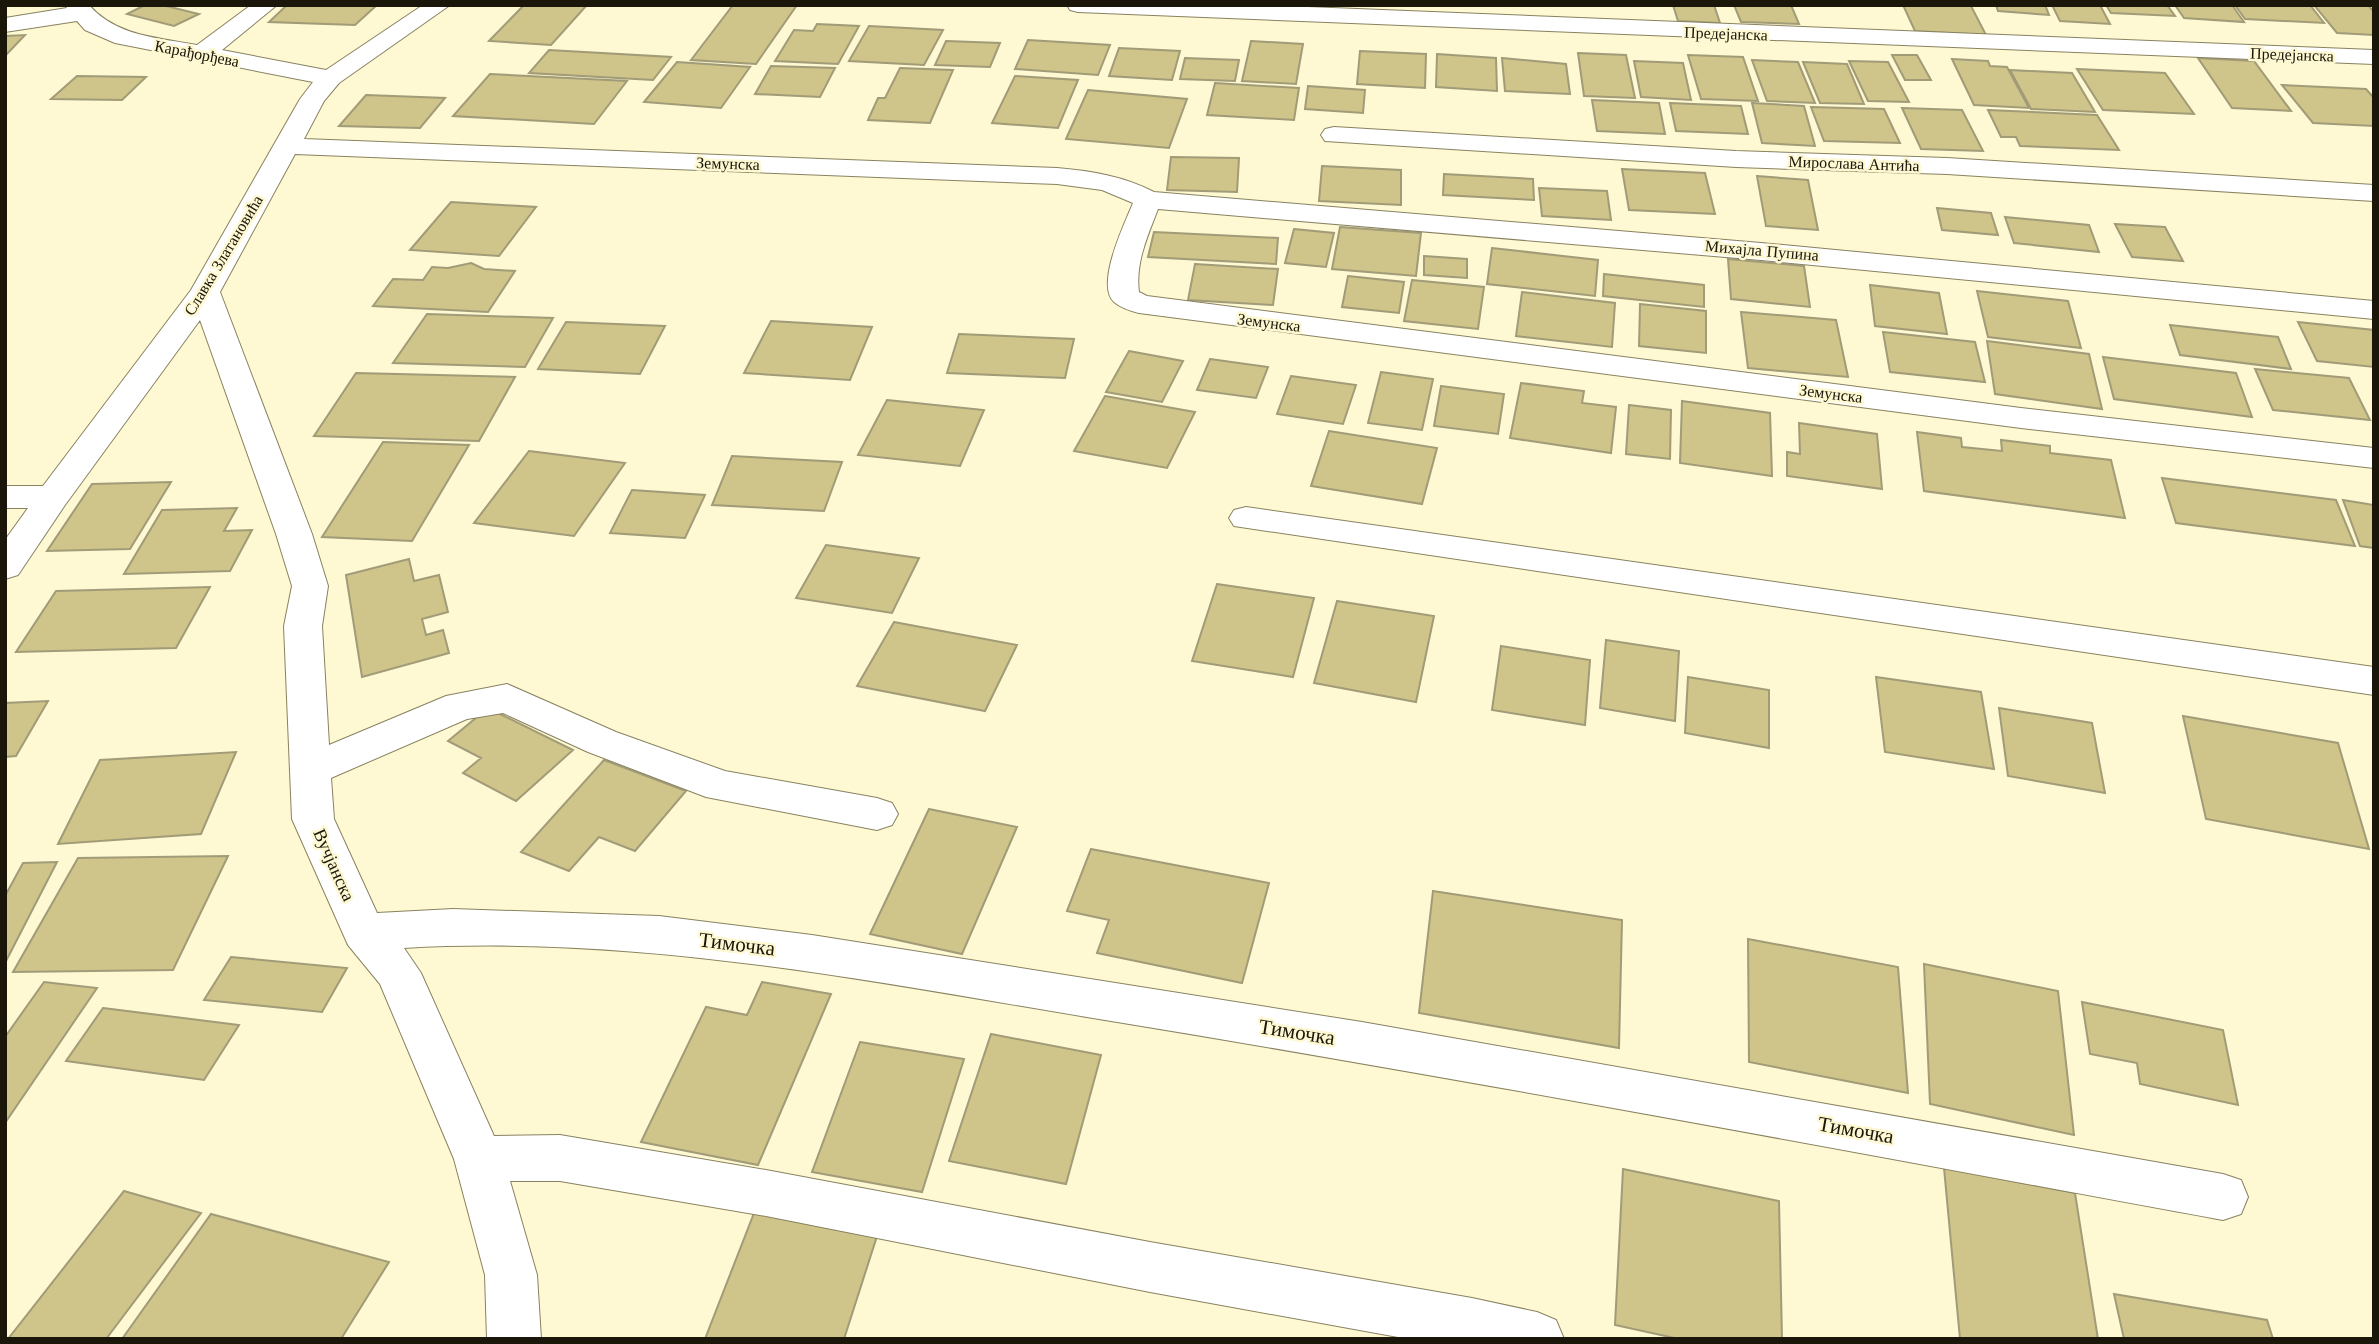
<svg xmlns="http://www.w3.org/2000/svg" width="2379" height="1344" font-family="'Libre Baskerville',serif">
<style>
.building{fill:#cfc489;stroke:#a19b78;stroke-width:2}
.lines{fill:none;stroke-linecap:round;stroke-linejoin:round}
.minor-casing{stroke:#888260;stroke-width:2}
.minor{fill:#fff;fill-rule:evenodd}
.labels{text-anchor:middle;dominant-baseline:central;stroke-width:5;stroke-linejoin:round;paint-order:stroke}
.far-street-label{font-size:16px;fill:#1a170a;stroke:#fef8d3}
.street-label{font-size:18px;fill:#1a170a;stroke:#fef8d3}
.near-street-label{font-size:21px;fill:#1a170a;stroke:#fef8d3}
</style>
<rect width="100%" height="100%" fill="#fef8d3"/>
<!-- building -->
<path class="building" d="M145,5H162L199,14L174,26L127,14Z
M287,5H377L355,25L269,22Z
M524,5H587L551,45L489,41Z
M733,5H797L756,64L691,60Z
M1673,5H1714L1720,23L1678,21Z
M1734,5H1791L1799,24L1741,22Z
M1903,5L1971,6L1986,35L1915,31Z
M1996,5H2045L2049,15L1998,11Z
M2052,5H2100L2110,24L2060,21Z
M2106,5H2167L2175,16L2111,13Z
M2175,5H2232L2244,22L2184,18Z
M2235,5H2310L2324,23L2245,19Z
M2314,5H2368L2374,12V35L2337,33Z
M817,24L859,26L838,64L775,61L794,30L813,31Z
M869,26L943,30L924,65L849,61Z
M25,35L5,56V36Z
M1028,40L1110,45L1098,75L1015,69Z
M946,41L1000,43L990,67L935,65Z
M1251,41L1303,44L1296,84L1242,81Z
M1119,48L1180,51L1172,80L1109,76Z
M549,50L671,57L653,80L529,73Z
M1360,51L1426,54L1425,88L1357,84Z
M1578,53L1626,55L1635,98L1584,96Z
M1437,54L1496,58L1497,91L1436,87Z
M1688,55L1743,57L1758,101L1701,99Z
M1892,55H1917L1931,80H1905Z
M1185,58L1239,60L1235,81L1180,79Z
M1502,58L1566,64L1570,94L1505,91Z
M2198,58L2254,61L2291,111L2232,108Z
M1952,59L1988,61L1990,66L2007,67L2029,108L1974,105Z
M1752,60L1798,62L1815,103L1767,101Z
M1634,61L1683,63L1691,100L1641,97Z
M1849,61L1888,62L1909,102L1868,101Z
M677,62L750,67L721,108L644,102Z
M1803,62L1847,64L1864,104L1820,103Z
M771,66L835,68L820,97L755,94Z
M900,68L953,70L930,123L868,120L878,98H885Z
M2077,69L2165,73L2194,114L2103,110Z
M2010,70L2072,73L2095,112L2031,109Z
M490,74L627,81L594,124L453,116Z
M77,76L146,77L122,100L51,99Z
M1015,76L1078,80L1058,128L992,123Z
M1215,83L1299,88L1294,120L1207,115Z
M2282,85L2366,89L2374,98V126L2313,123Z
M1308,86L1365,90L1363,113L1305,109Z
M1088,90L1187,99L1169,148L1066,139Z
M366,95L445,98L420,128L339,126Z
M1592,100L1659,103L1665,134L1597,131Z
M1670,103L1741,106L1748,134L1676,131Z
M1752,103L1804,106L1815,146L1762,143Z
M1811,107L1884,109L1900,143L1824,141Z
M1902,108L1962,110L1983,151L1921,149Z
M1988,110L2097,115L2119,150L2020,146L2016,137H2001Z
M1171,157L1239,158L1237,192L1167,190Z
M1322,166L1401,170V205L1319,201Z
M1622,169L1705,173L1715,214L1629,210Z
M1444,174L1533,179L1534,200L1443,195Z
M1757,176L1808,180L1818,230L1766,226Z
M1539,188L1607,191L1611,220L1542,216Z
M451,202L536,207L499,256L410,250Z
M1937,208L1991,213L1998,235L1942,230Z
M2005,217L2089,225L2099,252L2014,243Z
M2115,224L2165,227L2183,261L2132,257Z
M1340,227L1421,233L1416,276L1332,269Z
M1294,229L1334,233L1326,267L1285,263Z
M1154,232L1278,238L1276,264L1148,257Z
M1492,248L1598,260L1595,296L1487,284Z
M1424,256L1467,259V278L1424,275Z
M1728,259L1804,266L1810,307L1731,299Z
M471,263L484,269L515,271L488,312L373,306L393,279L423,280L432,267L448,268Z
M1195,264L1278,269L1273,305L1188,300Z
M1604,274L1704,285V307L1603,296Z
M1348,276L1404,282L1399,313L1342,307Z
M1412,280L1484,287L1478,329L1404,321Z
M1870,285L1939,293L1947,334L1875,326Z
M1977,291L2068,301L2081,348L1988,337Z
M1522,292L1615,303L1612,347L1516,336Z
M1640,304L1706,311V353L1639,346Z
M1741,312L1836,320L1848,377L1748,368Z
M427,314L553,318L525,367L393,363Z
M771,321L872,327L850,380L744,373Z
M566,322L665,326L640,374L538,369Z
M2298,322L2374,330V367L2317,361Z
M2170,325L2278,337L2291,369L2180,355Z
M1883,332L1975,342L1985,382L1890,372Z
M959,334L1074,339L1065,378L947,373Z
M1987,341L2089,354L2102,409L1995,394Z
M1129,351L1183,361L1162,402L1106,392Z
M2103,357L2236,373L2252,417L2114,399Z
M1210,359L1268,367L1256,398L1197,390Z
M2255,369L2349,378L2370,420L2273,410Z
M1381,372L1433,379L1422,430L1368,423Z
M356,373L515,377L479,441L314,436Z
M1291,376L1356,385L1343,424L1277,414Z
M1521,383L1584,391L1582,403L1616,407L1611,453L1510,438Z
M1441,386L1504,394L1498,434L1434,426Z
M1105,396L1195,412L1167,468L1074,451Z
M887,400L984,410L960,466L858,455Z
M1682,401L1770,413L1772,476L1680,463Z
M1629,405L1671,410L1670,459L1626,454Z
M1799,423L1877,434L1882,489L1787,476V452L1800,454Z
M1329,431L1437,448L1422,504L1311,486Z
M1917,432L1961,438L1962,447L2002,451L2001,440L2050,446V453L2111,460L2125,518L1924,491Z
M383,442L469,445L412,541L322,537Z
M529,451L625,463L574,536L474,523Z
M732,456L842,462L824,511L712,505Z
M2162,478L2336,500L2355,546L2176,523Z
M171,482L130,549L47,551L92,484Z
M632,490L705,495L685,538L610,533Z
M2343,500L2374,505V548L2360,546Z
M237,508L224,531L252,530L230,571L124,574L162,510Z
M826,545L919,558L892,613L796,598Z
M409,559L414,581L439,575L448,612L422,619L426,635L443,630L449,653L362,677L346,575Z
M1217,584L1314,598L1293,677L1192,661Z
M210,587L176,648L16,652L56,591Z
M1337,601L1434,616L1416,702L1314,683Z
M894,622L1017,645L985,711L857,686Z
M1606,640L1679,651L1675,721L1600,708Z
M1501,646L1590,660L1585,725L1492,710Z
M1688,677L1769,690V748L1685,733Z
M1876,677L1981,692L1994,769L1885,752Z
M48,701L16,756L5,757V703Z
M488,708L573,750L516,801L463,773L481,758L448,741Z
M1999,708L2092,723L2105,793L2008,776Z
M2183,716L2338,743L2369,849L2206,819Z
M236,752L201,834L58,844L100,760Z
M604,760L686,791L635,851L599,837L569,871L521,852Z
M929,809L1017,827L962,954L870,934Z
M1091,849L1269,883L1242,983L1097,953L1109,920L1067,911Z
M228,856L173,970L13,972L78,858Z
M57,862L5,963V896L23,863Z
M1433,891L1622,920L1619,1048L1419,1013Z
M1748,939L1898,967L1908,1093L1749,1062Z
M231,957L347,968L322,1012L204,1000Z
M1924,964L2058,991L2074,1135L1930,1104Z
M44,982L97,988L5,1123V1037Z
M762,982L831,994L758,1165L641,1142L706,1007L747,1015Z
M2082,1002L2223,1030L2238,1105L2140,1084L2137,1063L2090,1054Z
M103,1008L239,1025L204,1080L66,1061Z
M991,1034L1101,1055L1066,1184L949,1161Z
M860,1042L964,1059L922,1192L812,1172Z
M1944,1168L2075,1193L2098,1339H1960Z
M1623,1169L1779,1201L1782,1339H1679L1615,1325Z
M124,1191L201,1213L106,1339H8Z
M754,1213L878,1233L844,1339H705Z
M211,1214L389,1262L341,1339H122Z
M2114,1294L2267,1320L2273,1339H2124Z"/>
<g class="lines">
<defs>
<path id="minor" d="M65,5H89C115,36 159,38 197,45L251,5H277L222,50L326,70L423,5H450L339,83L324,101L304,139L1057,168C1091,171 1124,176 1154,192L1761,243L2374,301V319L1761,260L1158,209C1148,235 1135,263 1139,292L1147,296L2021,408L2374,448V468L2021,428L1139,313C1131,311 1121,308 1114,302C1095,284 1125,223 1133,203L1102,190L1057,184L295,154L220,292L312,534L328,586L322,626L329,745L446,696L507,684L616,732L725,771L877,798L892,803L898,814L892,825L877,830L706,797L588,752L503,713L467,719L331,778L334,819L377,913L453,909L659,916L812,935L1362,1022L2223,1174L2241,1180L2248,1197L2241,1214L2223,1220C1853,1152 1483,1082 1111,1021C878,983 642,934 404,948L421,973L494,1136L560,1135L766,1170L1150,1242L1472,1298L1537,1312L1556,1320L1564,1339H1409L1150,1292L766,1216L560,1181H510L537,1275L541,1339H487L485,1275L454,1159L380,984L348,945L292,819L284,626L292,586L276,534L200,320L65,505L18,575L5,579V540L28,508H5V486H43L191,290L300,99L313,82L115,43L85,30L77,21L5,32V18L67,8Z
M1067,5H1259L2374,50V64L1078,12L1070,10Z
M1334,127L1736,151L1947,158L2374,185V201L1947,174L1736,167L1325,141L1321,135L1325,129Z
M1246,507L2374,667V695L1234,526L1229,518L1234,510Z"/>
</defs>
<!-- minor casing -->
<use href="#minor" class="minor-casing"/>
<!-- minor -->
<use href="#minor" class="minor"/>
</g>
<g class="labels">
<!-- far-street labels -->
<g class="far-street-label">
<text transform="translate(1726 33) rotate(2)">Предејанска</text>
<text transform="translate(197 53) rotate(11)">Карађорђева</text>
<text transform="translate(2292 54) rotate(2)">Предејанска</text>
<text transform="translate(728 163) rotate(2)">Земунска</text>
<text transform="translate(1854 163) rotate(2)">Мирослава Антића</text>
<text transform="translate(1762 250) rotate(5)">Михајла Пупина</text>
<text transform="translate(223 255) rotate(-59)">Славка Златановића</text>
<text transform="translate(1269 322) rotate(7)">Земунска</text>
<text transform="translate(1831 393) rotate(7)">Земунска</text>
</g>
<!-- street labels -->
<g class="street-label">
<text transform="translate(334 865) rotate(66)">Вучјанска</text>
</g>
<!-- near-street labels -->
<g class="near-street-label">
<text transform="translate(737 944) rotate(7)">Тимочка</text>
<text transform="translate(1297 1032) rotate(9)">Тимочка</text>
<text transform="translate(1856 1130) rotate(10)">Тимочка</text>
</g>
</g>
<!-- border -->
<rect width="2379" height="1344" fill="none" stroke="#1a170a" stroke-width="14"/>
</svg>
